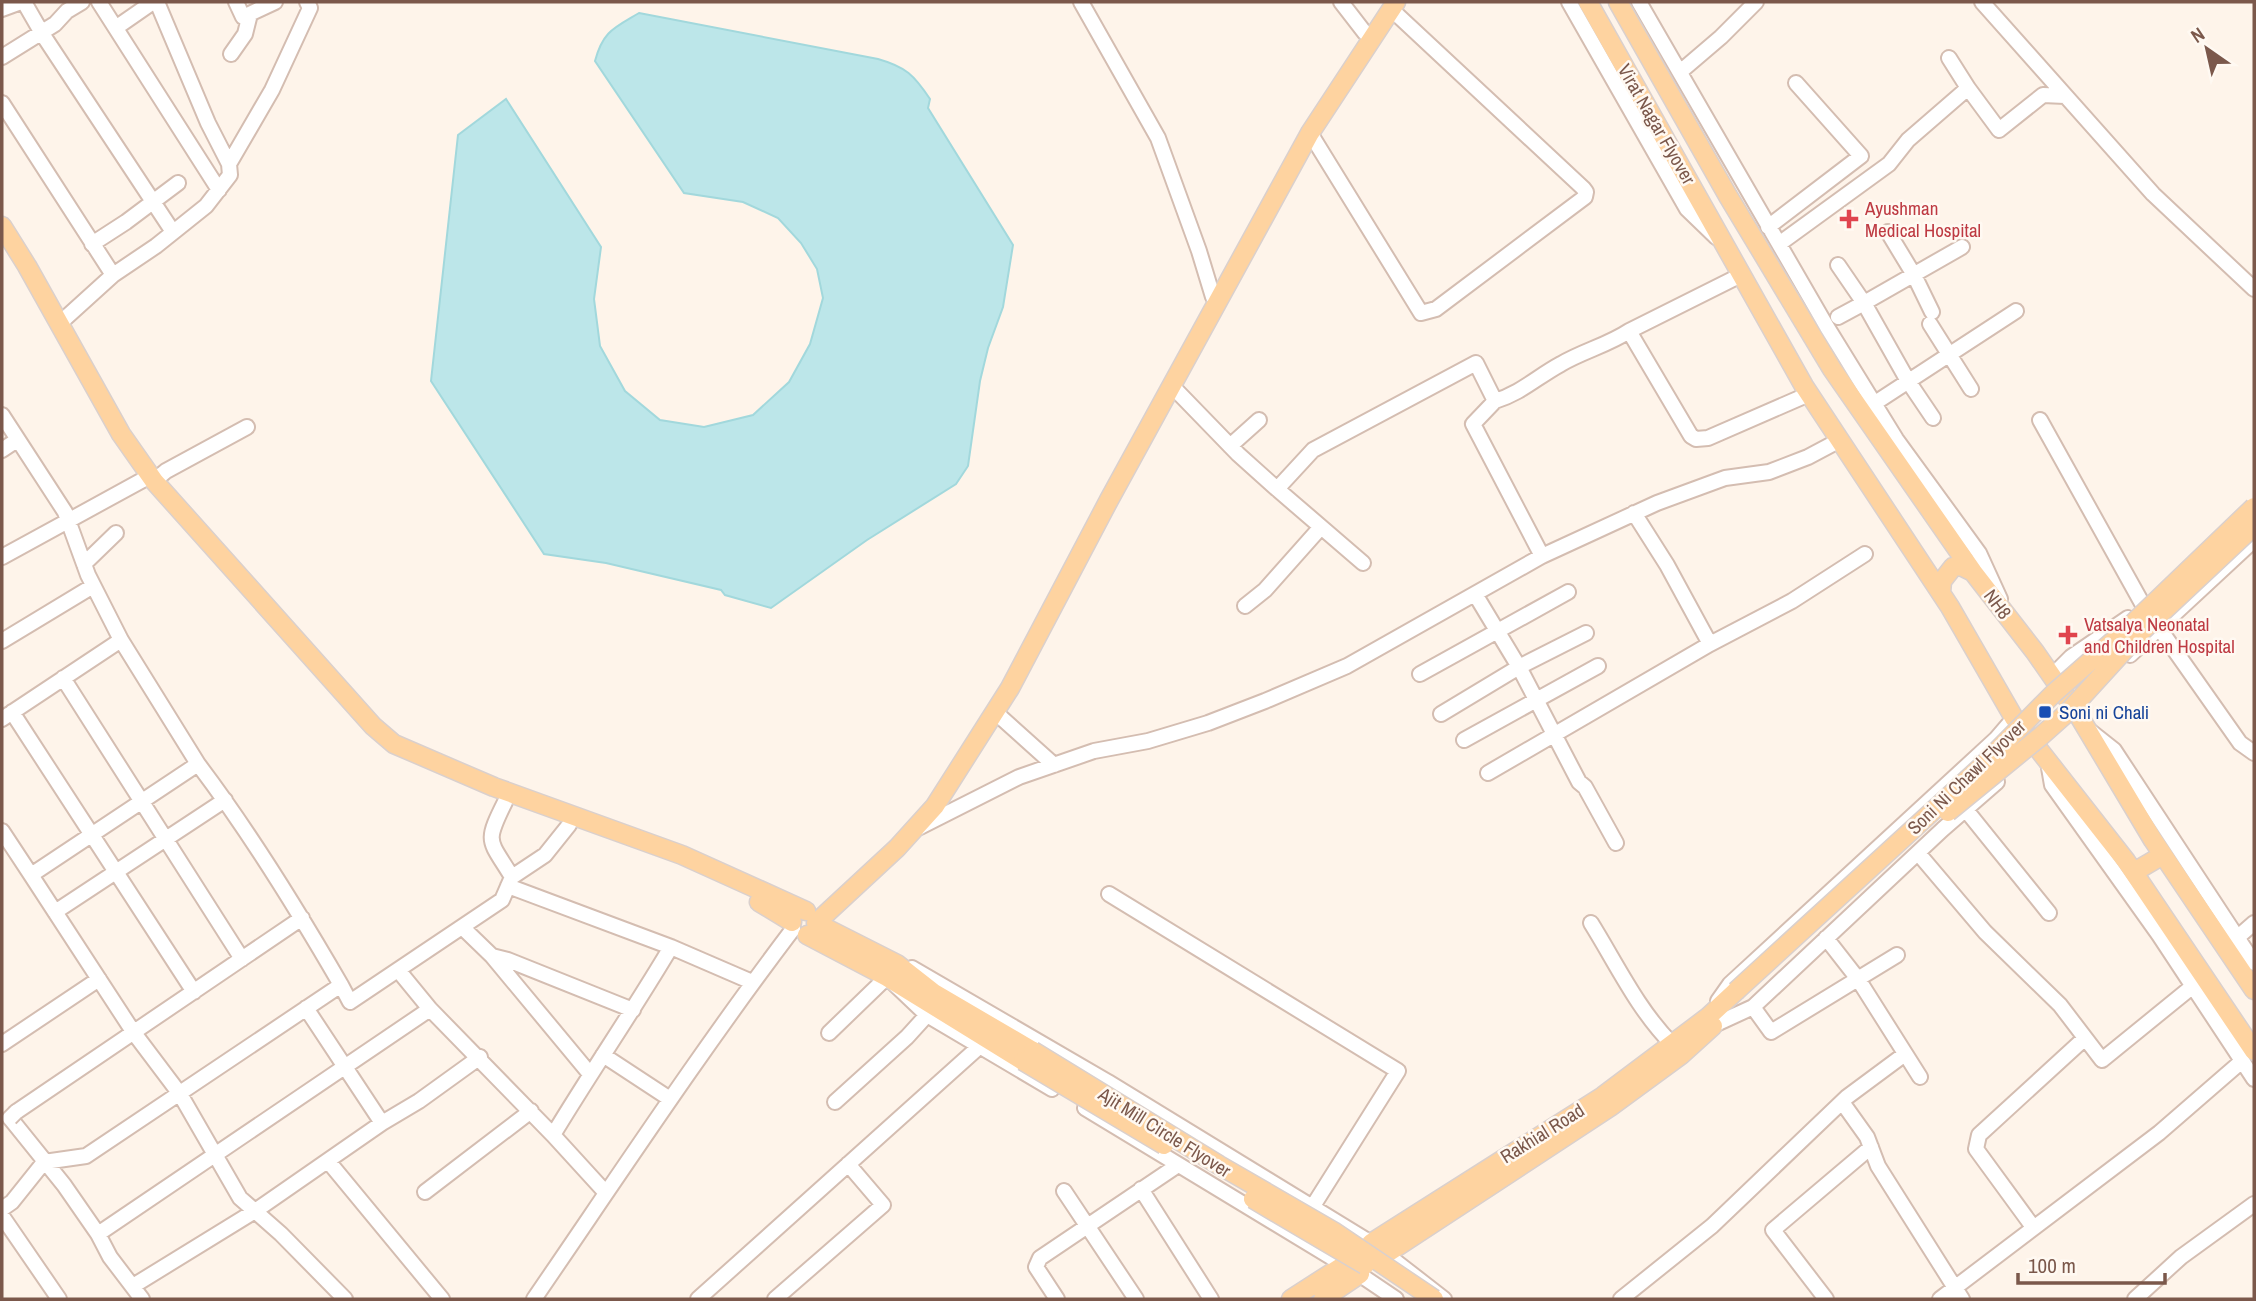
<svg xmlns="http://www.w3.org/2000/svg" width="2256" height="1301" font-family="'Archivo Narrow',sans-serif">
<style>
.water{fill:#bce6e9;stroke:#a2d8dc;stroke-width:2}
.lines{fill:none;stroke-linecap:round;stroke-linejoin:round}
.minor-casing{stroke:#d4bdb1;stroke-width:18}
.major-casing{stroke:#dad0cd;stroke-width:21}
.minor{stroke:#fff;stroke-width:14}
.major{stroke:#fed3a0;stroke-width:18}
.minor-bridge-casing{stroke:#d4bdb1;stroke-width:18;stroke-linecap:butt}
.major-bridge-casing{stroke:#dad0cd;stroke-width:21;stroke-linecap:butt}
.minor-bridge{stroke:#fff;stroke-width:14}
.major-bridge{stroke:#fed3a0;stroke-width:18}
.health-dot{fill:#e0444e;stroke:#fff9f2;stroke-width:2.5}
.transit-dot{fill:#1a4fb4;stroke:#fff9f2;stroke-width:2.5}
.labels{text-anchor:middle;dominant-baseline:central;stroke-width:5;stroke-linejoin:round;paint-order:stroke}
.street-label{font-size:19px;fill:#7b584b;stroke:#fff9f2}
.health-label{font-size:19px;fill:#be3a42;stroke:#fff9f2;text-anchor:start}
.transit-label{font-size:19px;fill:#164399;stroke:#fff9f2;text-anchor:start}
</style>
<rect width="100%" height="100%" fill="#fef4ea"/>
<!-- water -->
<path class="water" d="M639,13L878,59C906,67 914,75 930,99L928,108L1013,245L1003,307L988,348L980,381L968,466L956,484L867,540L771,608L725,595L721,590L606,563L544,554L431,381L458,135L506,99L601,247L594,299L600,346L625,391L660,420L704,427L753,415L789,382L810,344L823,298L817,269L801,243L778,218L743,202L684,193L595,61C603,31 614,28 639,13Z"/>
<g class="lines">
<defs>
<path id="minor" d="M24,2L43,35L173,232
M99,2L219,190
M157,2L208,123L229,164
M236,2L243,17L275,2
M1081,2L1158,138L1199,251L1213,297L1219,300
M1341,2L1365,33
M1569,2L1687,209L1716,237
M1639,2L1827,327L1896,439L1979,553L2000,599
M1982,2L2153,194L2254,289
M2,9L21,2
M117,27L153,2
M231,54L245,34L250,14
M2,57L55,24L67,11L82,2
M1949,58L1968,88
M1680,72L1721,37L1756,2
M2,103L113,275
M1310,133L1421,313L1436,309L1585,197L1586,192L1583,188L1391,9
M1768,227L1861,156L1796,83
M1888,232L1914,275L1932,312
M92,244L126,222L178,183
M1779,244L1889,164L1908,140L1968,88L1999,130L2043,95L2065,96
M1838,265L1864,303L1962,247
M1838,317L1864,303L1908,381L1933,418
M60,323L113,275L156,246L206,206L230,175L229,164L272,90L310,8L307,2
M1930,324L1971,389
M1629,331L1691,436L1696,439L1708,438L1809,394
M1172,386L1238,454L1277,489L1313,450L1476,363L1495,401C1521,393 1537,377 1561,364C1583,351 1608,345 1629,331L1741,275
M1495,401L1473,424L1542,556
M1875,403L2016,311
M2,415L65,512L88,575L121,640L198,764
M2040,420L2143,605
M1230,446L1259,420
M2,450L17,440
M154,481L166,471L247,427
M1277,489L1363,563
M1634,513L1667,565L1710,644
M2,557L150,476
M84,564L116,533
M1475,594L1519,667L1579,782L1585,787L1616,843
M1245,606L1265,590L1321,527
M2159,628L2240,743L2254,753
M2,641L93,586
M2130,655L2254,540
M1420,674L1568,592
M2052,676L2071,657L2128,618
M63,678L242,959
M12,712L194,992
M995,712L1054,765
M1441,714L1519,667L1586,633
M2,719L121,640
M2090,731L2114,750L2254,963
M1464,740L1598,666
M2048,762L2052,785L2159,935L2254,1079
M1488,773L1710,644L1792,601L1865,554
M505,802C484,844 489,839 512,877
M1966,810L2049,913
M920,827L1019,777L1094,751L1148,741L1208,723L1265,701L1347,666L1542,556L1657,503L1725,478L1769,472L1808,457L1840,440
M2,831L31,875
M1918,853L1985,932L2060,1005L2102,1060L2193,986
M1109,894L1398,1071L1313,1206
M55,912L225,800
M1591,923C1616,963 1638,1010 1672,1044
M462,927L492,956L508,960L633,1010
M2238,937L2254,923
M1826,938L1858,979L1920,1077
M671,947L752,982
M492,956L590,1074
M912,968L1108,1082L1371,1243
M398,970L430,1009L553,1135C591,1072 633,1011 671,947L508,886
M341,985C297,909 251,834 198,764L31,875L134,1033L180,1094L240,1198L281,1234L345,1299
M1718,1001L1730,984L1996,739L2014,718
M1753,1007L1771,1032L1897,955
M306,1008L382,1123
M1714,1025L1753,1007L1943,829L1997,782
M829,1033L887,977L927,1015L1052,1089
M2,1044L99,979
M603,1055L670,1099
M835,1102L907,1037L927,1015
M1842,1102L1867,1137L1878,1166L1962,1299
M1085,1108L1344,1265
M16,1112L302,918
M10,1118L64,1185L98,1234L110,1257L142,1299
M553,1135L606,1193
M328,1161L442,1299
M1141,1189L1211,1299
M1064,1191L1136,1299
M425,1192L531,1111
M2,1209L12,1202L44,1162L86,1156L341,985L350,1002L502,900L512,877L545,855L569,825
M2,1216L59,1299
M2033,1227L1976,1149L1979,1135L2085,1038
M98,1234L430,1009
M1386,1254L1444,1299
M1353,1270L1396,1299
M133,1286L255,1211L382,1123L419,1101L480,1057
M534,1299C619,1175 702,1049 793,929
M698,1299L980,1046
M775,1299L883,1205L848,1164
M1057,1299L1036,1267L1040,1258L1178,1165
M1621,1299L1712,1226L1847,1097L1905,1054
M1826,1299L1773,1230L1871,1147
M1940,1299L2159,1133L2242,1061
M2135,1299L2181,1257L2254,1204"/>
<path id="major" d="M1588,2L1804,386L1950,607L2014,718L2126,861L2254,1051
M1618,2L1728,196L1832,369L1973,572L2035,652L2076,711L2153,840L2254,990
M2,226L27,266L121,434L154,481L373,726L394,744L494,787L682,855L806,911
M1941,593L1942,581L1953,567L1961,566L1973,572
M2134,872L2163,855
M759,902L792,922
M807,935L887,977L1023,1061
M1033,1051L934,993L897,964L816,923L897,848L935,806L1010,688L1109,500L1310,133L1396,2
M1371,1243L1603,1096L1708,1017L1736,991
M1386,1254L1610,1107L1681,1055L1713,1026
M1291,1299L1344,1265
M1323,1299L1360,1274"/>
</defs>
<!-- minor casing -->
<use href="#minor" class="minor-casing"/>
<!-- major casing -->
<use href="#major" class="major-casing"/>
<!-- minor -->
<use href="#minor" class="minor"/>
<!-- major -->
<use href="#major" class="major"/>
<defs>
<path id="minor-bridge" d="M10,1118L16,1112"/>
<path id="major-bridge" d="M1948,812L2041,736L2068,712L2141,632L2254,526
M1736,991L1982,766L2054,693L2129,627L2254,507
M1033,1051L1219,1165L1333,1231L1434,1299
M1023,1061L1164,1145
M1253,1199L1365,1265"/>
</defs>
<!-- minor-bridge casing -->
<use href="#minor-bridge" class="minor-bridge-casing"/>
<!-- major-bridge casing -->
<use href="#major-bridge" class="major-bridge-casing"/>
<!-- minor-bridge -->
<use href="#minor-bridge" class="minor-bridge"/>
<!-- major-bridge -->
<use href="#major-bridge" class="major-bridge"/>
</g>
<!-- markers -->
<g class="health-dot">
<path d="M1845.5 208.5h7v7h7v7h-7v7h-7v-7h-7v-7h7z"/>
<path d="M2064.5 624.5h7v7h7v7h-7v7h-7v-7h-7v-7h7z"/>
</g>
<rect class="transit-dot" x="2038" y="705" width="14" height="14" rx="3.5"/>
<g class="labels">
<!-- street labels -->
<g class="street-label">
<text transform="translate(1657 124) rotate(60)">Virat Nagar Flyover</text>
<text transform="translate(1998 604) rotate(53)">NH8</text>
<text transform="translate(1966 777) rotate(-44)">Soni Ni Chawl Flyover</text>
<text transform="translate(1165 1132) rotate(32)">Ajit Mill Circle Flyover</text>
<text transform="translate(1542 1133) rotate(-32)">Rakhial Road</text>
</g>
<!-- health labels -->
<g class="health-label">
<text x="1865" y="208">Ayushman<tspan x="1865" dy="22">Medical Hospital</tspan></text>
<text x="2084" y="624">Vatsalya Neonatal<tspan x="2084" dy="22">and Children Hospital</tspan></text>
</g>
<!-- transit labels -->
<g class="transit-label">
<text x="2059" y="712">Soni ni Chali</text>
</g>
</g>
<!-- border -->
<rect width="2256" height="1301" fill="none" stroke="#7b584b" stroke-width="7"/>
<!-- north arrow -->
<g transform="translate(2207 49) rotate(326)" stroke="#fff9f2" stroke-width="5" paint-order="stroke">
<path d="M0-5L12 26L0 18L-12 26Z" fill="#7b584b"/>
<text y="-10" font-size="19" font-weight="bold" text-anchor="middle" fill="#7b584b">N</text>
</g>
<!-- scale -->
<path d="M2018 1273v10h147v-10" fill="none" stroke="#7b584b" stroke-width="3.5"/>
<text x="2028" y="1273" font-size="21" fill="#7b584b" stroke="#fff9f2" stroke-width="5" paint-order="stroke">100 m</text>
</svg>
